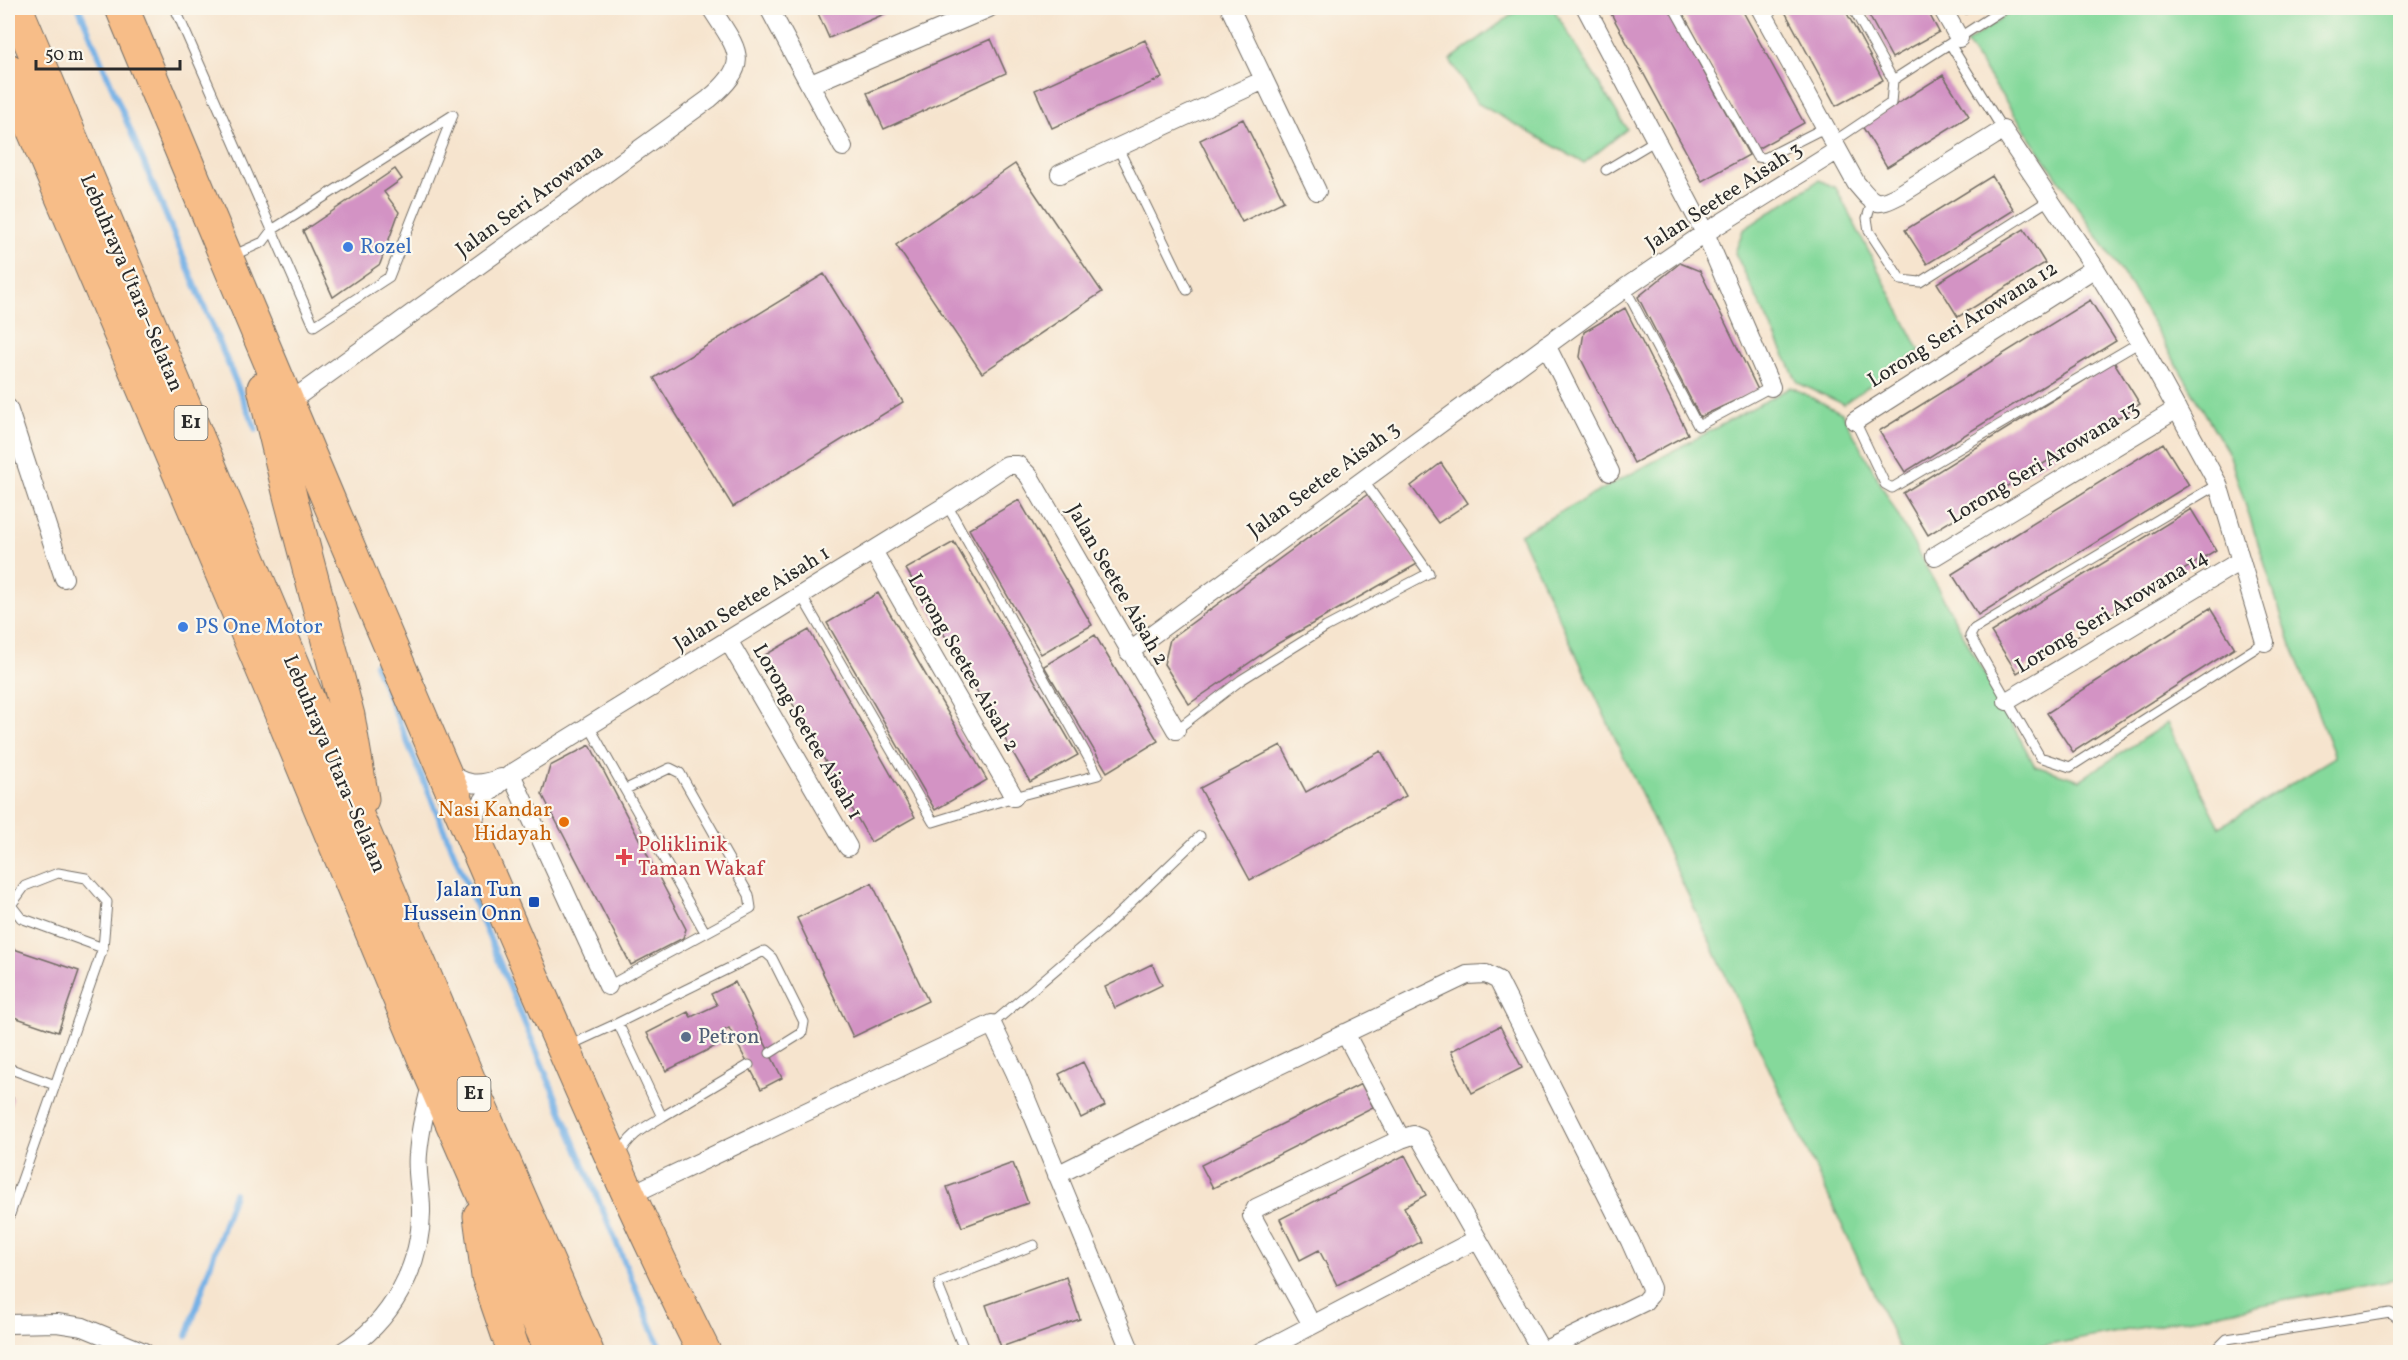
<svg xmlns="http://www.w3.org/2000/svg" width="2408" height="1360" font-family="Vollkorn,serif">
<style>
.green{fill:#85d99b;stroke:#588263;stroke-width:1.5}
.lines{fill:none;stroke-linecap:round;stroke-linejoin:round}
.stream{stroke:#74b1e6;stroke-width:6}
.building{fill:#d393c4}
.lane-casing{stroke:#726c64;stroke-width:11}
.street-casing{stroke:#726c64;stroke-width:20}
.highway-casing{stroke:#726c64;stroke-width:35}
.lane{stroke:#fff;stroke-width:9}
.street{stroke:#fff;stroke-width:18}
.highway{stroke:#f7bd88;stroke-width:33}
.shop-dot{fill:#3f7fe0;stroke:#fbf7ec;stroke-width:2}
.food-dot{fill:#e8710a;stroke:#fbf7ec;stroke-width:2}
.health-dot{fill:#e0444e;stroke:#fbf7ec;stroke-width:2}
.transit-dot{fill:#1a4fb4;stroke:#fbf7ec;stroke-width:2}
.service-dot{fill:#5c6f8a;stroke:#fbf7ec;stroke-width:2}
.labels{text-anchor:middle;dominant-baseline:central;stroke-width:4.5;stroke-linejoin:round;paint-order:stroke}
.shield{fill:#fbf7ec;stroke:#696865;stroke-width:1.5}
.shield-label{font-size:20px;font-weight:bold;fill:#2b2b2b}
.street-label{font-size:21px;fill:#2b2b2b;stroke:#fbf7ec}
.shop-label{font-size:21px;fill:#366cbe;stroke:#fbf7ec;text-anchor:start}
.food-label{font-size:21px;fill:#c56008;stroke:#fbf7ec;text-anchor:end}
.health-label{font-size:21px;fill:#be3a42;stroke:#fbf7ec;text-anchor:start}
.transit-label{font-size:21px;fill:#164399;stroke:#fbf7ec;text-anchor:end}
.service-label{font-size:21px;fill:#4e5e75;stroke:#fbf7ec;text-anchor:start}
</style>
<rect width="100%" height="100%" fill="#fbf7ec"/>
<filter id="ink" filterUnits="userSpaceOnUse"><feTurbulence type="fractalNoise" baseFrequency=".0167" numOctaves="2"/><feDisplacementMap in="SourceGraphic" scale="12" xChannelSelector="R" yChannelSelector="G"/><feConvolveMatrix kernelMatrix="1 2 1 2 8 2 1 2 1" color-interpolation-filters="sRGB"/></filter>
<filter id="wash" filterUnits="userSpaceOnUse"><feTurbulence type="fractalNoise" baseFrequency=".008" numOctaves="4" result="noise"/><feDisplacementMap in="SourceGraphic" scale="24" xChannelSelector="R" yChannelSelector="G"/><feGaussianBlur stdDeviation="1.35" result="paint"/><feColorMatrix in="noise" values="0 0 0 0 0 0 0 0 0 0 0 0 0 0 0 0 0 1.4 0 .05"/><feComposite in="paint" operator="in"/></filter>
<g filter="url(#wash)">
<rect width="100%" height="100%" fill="#f6e4ce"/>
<!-- green -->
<path class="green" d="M1521,8H1553L1627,129L1584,163L1477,103L1450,60Z
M2017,8H2400V1279L2033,1348L2030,1352H1901L1520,534L1791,387L1842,413L2035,766L2080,780L2167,723L2220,827L2335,757L2290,642L2229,454L2129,283L1966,43Z
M1819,180L1836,188L1920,351L1843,404L1798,383L1735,253L1743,230Z"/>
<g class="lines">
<!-- stream -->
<path class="stream" d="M79,8L256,430
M375,664L662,1352
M187,1336L234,1193"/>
</g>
<g id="blocks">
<!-- building -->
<path class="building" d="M825,8H898L829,38L817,11Z
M1608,8H1669L1749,155L1702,181Z
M1680,8H1741L1804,123L1757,149Z
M1783,8H1844L1883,80L1836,106Z
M1865,8H1926L1939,32L1892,58Z
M1963,8H1977L1966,14Z
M991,39L1006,73L884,129L867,93Z
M1145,40L1162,78L1052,128L1035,90Z
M1943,75L1969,116L1887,167L1862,126Z
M1243,119L1284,201L1242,222L1200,140Z
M1015,164L1102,292L982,373L896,245Z
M395,169L402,179L384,192L399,212L380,264L333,297L303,231Z
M1992,176L2014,210L1927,264L1905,230Z
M2024,229L2045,263L1958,317L1937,283Z
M1680,263L1700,271L1758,390L1700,417L1638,297Z
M824,274L903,402L733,507L654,378Z
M2090,300L2116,341L1905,472L1879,431Z
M1625,308L1688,434L1634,463L1580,357L1584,332Z
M2114,362L2140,404L1928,535L1903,493Z
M2163,443L2189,485L1978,615L1952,574Z
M1441,463L1468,503L1438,523L1411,486Z
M1368,494L1419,563L1277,644L1189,704L1164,664L1170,639Z
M1019,500L1092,625L1041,654L969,529Z
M2191,509L2216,550L2017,673L1991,632Z
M954,542L1078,755L1030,782L906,569Z
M878,593L987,780L935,810L827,623Z
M2210,608L2235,648L2073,752L2047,713Z
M809,630L915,817L871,842L765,655Z
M1095,635L1158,741L1107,772L1044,666Z
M590,745L686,929L683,938L631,965L542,794L550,766Z
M1281,745L1306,792L1381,751L1406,796L1250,880L1200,788Z
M872,883L928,1001L853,1037L797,918Z
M8,947L79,971L58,1032L8,1015Z
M1152,964L1162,985L1115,1008L1105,987Z
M735,982L782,1078L761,1089L729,1028L721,1032L726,1041L666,1071L647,1033L688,1012L691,1017L717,1005L711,994Z
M1500,1026L1522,1068L1472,1093L1451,1051Z
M1083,1062L1105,1106L1081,1118L1059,1074Z
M1361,1084L1373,1107L1213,1188L1201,1165Z
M8,1096L13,1098L8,1112Z
M1405,1155L1426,1195L1404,1207L1421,1242L1337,1285L1319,1250L1300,1260L1280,1219Z
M1013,1163L1028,1203L962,1227L947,1187Z
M1066,1277L1080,1319L1001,1347L986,1305Z"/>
</g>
</g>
<g filter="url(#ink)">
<use href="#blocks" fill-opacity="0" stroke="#726c64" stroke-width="1.5"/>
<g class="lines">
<defs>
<path id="lane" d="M175,8L314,326L389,277L453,115
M1674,8L1757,157L1765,158L1826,127
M1853,8L1893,80
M1950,44L2003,130
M1833,142L1891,103L1893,80L2005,8
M1118,148L1187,290
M1606,170L1656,140
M1872,202L1867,218L1869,231L1901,280L1920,282L2049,200
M232,256L263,242L272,230L453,115
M1625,288L1698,426L1771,387
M1855,421L1885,484L1892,488L2140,342
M2218,484L1974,629L1970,636L2040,757L2070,767L2265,642
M801,595L933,822L1014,797L1098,775L947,505
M589,726L705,932
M1176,730L1241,680L1326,627L1429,573L1363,480
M608,986L751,908L749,895L680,773L670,768L626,789
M618,1023L764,951L772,958L804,1022L802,1033L770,1053
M992,1024L1103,929L1200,836
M568,1046L618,1023L662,1117C645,1127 627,1136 620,1156
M8,1068L55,1085
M662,1117L749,1065
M8,1220L103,948L107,902L86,878L58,873L25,886L11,905L21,918L103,948
M965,1352L939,1288L940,1282L1034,1245
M2214,1352L2227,1339L2390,1313L2400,1320"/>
<path id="street" d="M769,8L843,147
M1230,8L1317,191
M1586,8L1705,233L1771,387
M1760,8L1856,183C1873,203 1874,208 1899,195L2003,130L2095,268L2140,342L2218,484L2265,642
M1942,8L1959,38
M811,84L989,8
M1060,174L1264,80
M1546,345L1610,472
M288,403L709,99C753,62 738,51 711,8
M8,408L64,578
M1855,421L2095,268
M873,551L1014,797
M1935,556L2177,409
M728,640L848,847
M1129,652L1625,288L1705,233L1838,150
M2007,701L2240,561
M447,770C465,787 480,786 501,778
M511,774L608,986
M472,831C474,804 491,790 511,774L947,505L1007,465H1018L1029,476L1176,730
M1345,1033L1401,1139
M1057,1175L1217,1095L1467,975L1486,974L1498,980L1630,1241L1651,1288L1650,1295L1644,1302L1541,1352
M630,1195L992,1024L1015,1072L1131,1352
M8,1324L57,1323L83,1327L144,1352
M1312,1325L1252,1216L1256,1208L1401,1139L1413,1135L1420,1138L1542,1352
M342,1352C391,1323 422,1266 421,1209C421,1191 416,1172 418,1154C420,1129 426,1105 432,1081
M1261,1352L1477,1239"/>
<path id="highway" d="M16,8L478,1102L587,1352
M122,8C241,293 360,578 483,862C554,1027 624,1192 704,1352
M8,70L271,689L432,1077L552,1352
M264,388L291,500L348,716L362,799
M480,1216L488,1276L514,1352"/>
</defs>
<!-- lane casing -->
<use href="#lane" class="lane-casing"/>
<!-- street casing -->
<use href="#street" class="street-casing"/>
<!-- highway casing -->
<use href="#highway" class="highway-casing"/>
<!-- lane -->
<use href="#lane" class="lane"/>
<!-- street -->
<use href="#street" class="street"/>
<!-- highway -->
<use href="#highway" class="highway"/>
</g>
</g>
<!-- markers -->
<g class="shop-dot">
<circle cx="348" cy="247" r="6"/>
<circle cx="183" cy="627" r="6"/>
</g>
<circle class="food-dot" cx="564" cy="822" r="6"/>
<path class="health-dot" d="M621 848h6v6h6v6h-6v6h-6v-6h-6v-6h6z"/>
<rect class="transit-dot" x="528" y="896" width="12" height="12" rx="3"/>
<circle class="service-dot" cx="686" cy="1037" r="6"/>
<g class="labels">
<!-- shield labels -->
<g class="shield">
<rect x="174.5" y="406" width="33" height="34" rx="4.5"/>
<rect x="457.5" y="1077" width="33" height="34" rx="4.5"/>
</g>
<g class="shield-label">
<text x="191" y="423">E1</text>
<text x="474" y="1094">E1</text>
</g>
<!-- street labels -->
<g class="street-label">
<text transform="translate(1724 197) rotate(-33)">Jalan Seetee Aisah 3</text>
<text transform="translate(530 201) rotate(-36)">Jalan Seri Arowana</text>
<text transform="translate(131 283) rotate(67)">Lebuhraya Utara–Selatan</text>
<text transform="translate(1963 325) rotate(-32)">Lorong Seri Arowana 12</text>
<text transform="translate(2044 463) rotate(-31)">Lorong Seri Arowana 13</text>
<text transform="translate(1324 480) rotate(-36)">Jalan Seetee Aisah 3</text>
<text transform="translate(1117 585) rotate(60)">Jalan Seetee Aisah 2</text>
<text transform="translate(752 599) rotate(-32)">Jalan Seetee Aisah 1</text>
<text transform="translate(2112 612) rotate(-31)">Lorong Seri Arowana 14</text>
<text transform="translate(963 663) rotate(60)">Lorong Seetee Aisah 2</text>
<text transform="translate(807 732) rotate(60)">Lorong Seetee Aisah 1</text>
<text transform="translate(334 764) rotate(67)">Lebuhraya Utara–Selatan</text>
</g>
<!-- shop labels -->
<g class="shop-label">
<text x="360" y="247">Rozel</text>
<text x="195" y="627">PS One Motor</text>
</g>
<!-- food labels -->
<g class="food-label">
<text x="552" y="810">Nasi Kandar<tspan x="552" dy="24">Hidayah</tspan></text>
</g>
<!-- health labels -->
<g class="health-label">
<text x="638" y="845">Poliklinik<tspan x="638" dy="24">Taman Wakaf</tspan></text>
</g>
<!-- transit labels -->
<g class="transit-label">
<text x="522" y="890">Jalan Tun<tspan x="522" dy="24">Hussein Onn</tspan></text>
</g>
<!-- service labels -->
<g class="service-label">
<text x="698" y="1037">Petron</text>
</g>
</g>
<!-- margin -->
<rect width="2408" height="1360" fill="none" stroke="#fbf7ec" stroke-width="30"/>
<!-- scale -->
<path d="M36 60v9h144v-9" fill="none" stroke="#2b2b2b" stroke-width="3"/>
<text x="45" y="60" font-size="18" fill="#2b2b2b" stroke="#fbf7ec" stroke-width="4.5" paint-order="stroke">50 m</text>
</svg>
